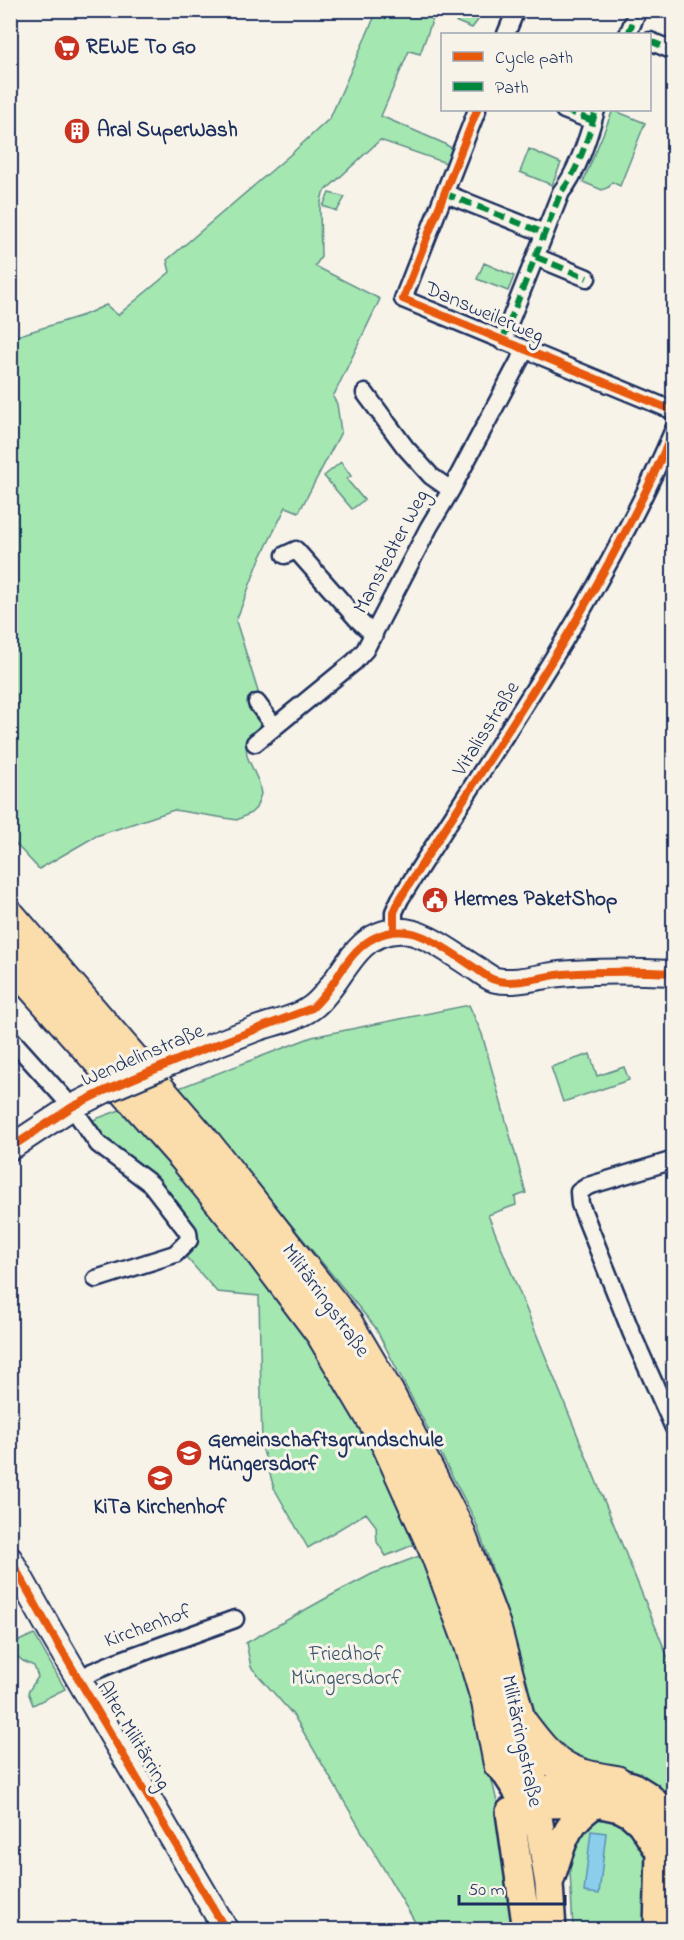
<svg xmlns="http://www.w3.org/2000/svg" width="684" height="1940" font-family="'Indie Flower',sans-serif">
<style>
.green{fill:#a4e7b1;stroke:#608b88;stroke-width:1.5}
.water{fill:#8aceec;stroke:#5e8eb3;stroke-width:1.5}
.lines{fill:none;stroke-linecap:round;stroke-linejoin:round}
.street-casing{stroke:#1b2f5e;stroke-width:21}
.secondary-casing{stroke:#1b2f5e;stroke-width:28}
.primary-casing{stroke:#1b2f5e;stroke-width:32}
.highway-casing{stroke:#1b2f5e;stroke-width:36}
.street{stroke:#f7f3e8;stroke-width:16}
.secondary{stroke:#f7f3e8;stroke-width:24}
.primary{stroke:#fbddab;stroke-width:27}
.highway{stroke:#fbddab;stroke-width:32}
.secondary-bridge-casing{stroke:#1b2f5e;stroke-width:28;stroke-linecap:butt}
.secondary-bridge{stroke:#f7f3e8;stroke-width:24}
.quiet{stroke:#00873e;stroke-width:6;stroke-dasharray:12 6;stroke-linecap:butt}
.cycleway-casing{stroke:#f7f3e8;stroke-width:11}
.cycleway{stroke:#e8590c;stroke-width:8}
.labels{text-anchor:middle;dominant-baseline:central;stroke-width:6;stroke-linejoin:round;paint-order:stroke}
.poi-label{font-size:21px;font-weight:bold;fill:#1b2f5e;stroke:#f7f3e8;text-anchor:start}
.street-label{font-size:21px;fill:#1b2f5e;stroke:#f7f3e8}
.park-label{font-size:21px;fill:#36546f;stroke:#f7f3e8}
</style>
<rect width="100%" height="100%" fill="#f7f3e8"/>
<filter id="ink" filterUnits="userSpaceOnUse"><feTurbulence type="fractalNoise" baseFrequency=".0167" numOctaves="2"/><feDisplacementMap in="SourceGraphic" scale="12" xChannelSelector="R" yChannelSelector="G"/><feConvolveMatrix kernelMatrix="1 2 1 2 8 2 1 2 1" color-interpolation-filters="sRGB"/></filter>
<g filter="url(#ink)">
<!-- green -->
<path class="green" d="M470,10L476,13L478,20L472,28L435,13L420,54L409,51L381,116L443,143L453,149L452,161L446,163L380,140L323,193L320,207L321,257L315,266L380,299L333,397L337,404L341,432L299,512L286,507L259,561L236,621L260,698L264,727L262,731L246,745L247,756L259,783L261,794L256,808L251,813L237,820L174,810L96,836L39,869L11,839L10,338L84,315L106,305L118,315L170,272L167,260L291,154L330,118L377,11Z
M613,110L645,123L620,186L612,182L609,187L602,190L583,182Z
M529,149L561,163L552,185L520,172Z
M329,193L345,197L337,211L323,206Z
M484,263L514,276L508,291L477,279Z
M341,462L351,476L347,479L348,481L364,500L352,509L324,476Z
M469,1005L482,1034L526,1193L515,1197L516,1205L488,1215L673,1670V1812L563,1758L540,1730L510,1620L475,1520L375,1327L179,1088L312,1037Z
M590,1054L597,1076L624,1067L629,1080L563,1102L551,1067Z
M128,1107L259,1265L370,1436L418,1543L386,1556L377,1542L376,1526L366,1513L308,1548L274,1488L262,1447L259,1296L217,1292L186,1257C196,1247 200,1244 193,1230L104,1140L90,1121Z
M422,1555C456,1644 483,1732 502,1826C508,1860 511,1895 516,1929H419L294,1716L251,1667L246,1643L330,1596L372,1574Z
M34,1634L65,1689L33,1705L28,1692L38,1677L34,1666L23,1661L11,1651L10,1645Z
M620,1814L649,1852L646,1929L573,1930L569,1852L583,1818Z"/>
<!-- water -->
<path class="water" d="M591,1831L606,1833L599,1894L584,1892Z"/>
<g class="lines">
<defs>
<path id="street" d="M506,34L516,10
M628,34L638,10
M650,41L674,51
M477,110L403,299L674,411
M564,110L593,121
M444,193L544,233
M536,257L587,278
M502,341L561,192C578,172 589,135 596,110
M365,393L405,447L431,476L451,490
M285,555L296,550L357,619L374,635
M257,703L274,726
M255,743L354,662L365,650L429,527L451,490L525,350
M394,931V912L400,899C496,746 603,597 674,429
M10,1038L72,1107L98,1144L151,1184L188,1232L189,1240L175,1254L96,1279
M674,1160L588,1186L579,1192L580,1204L632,1334L674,1428
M79,1680L92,1672L116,1662L235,1619"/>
<path id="secondary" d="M163,1066C193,1053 224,1041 256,1029C274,1022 299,1019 315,1005C343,981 353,934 396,931C422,928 455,956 477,969C483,973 490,979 496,980C517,984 540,976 560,974C598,970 635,971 674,973
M10,1148L72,1107L104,1091
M10,1559L51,1632L226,1930"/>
<path id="primary" d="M500,1764L518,1792L546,1804L597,1803L620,1808L631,1814L641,1823L660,1852
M535,1799L549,1884L552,1930
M510,1812L527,1930
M514,1830L524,1811L535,1799L550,1789L616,1782L632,1786L648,1796L659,1807L666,1831L660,1852L658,1930
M550,1880C561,1848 564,1821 597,1803"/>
<path id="highway" d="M10,917L207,1146L346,1323L388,1394L456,1526L494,1626L519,1721L535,1799
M10,960L184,1156L249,1236L322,1333L388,1444L436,1551L470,1642L488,1702L500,1764
M521,1723C533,1739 547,1758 565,1768C580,1777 599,1779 616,1782"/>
</defs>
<!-- street casing -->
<use href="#street" class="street-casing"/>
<!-- secondary casing -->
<use href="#secondary" class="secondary-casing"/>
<!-- primary casing -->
<use href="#primary" class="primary-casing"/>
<!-- highway casing -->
<use href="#highway" class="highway-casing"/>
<!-- street -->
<use href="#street" class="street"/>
<!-- secondary -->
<use href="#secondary" class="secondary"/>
<!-- primary -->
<use href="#primary" class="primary"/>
<!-- highway -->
<use href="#highway" class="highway"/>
<defs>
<path id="secondary-bridge" d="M104,1091L163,1066"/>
</defs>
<!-- secondary-bridge casing -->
<use href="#secondary-bridge" class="secondary-bridge-casing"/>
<!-- secondary-bridge -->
<use href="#secondary-bridge" class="secondary-bridge"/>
<!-- quiet -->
<path class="quiet" d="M628,34L638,10
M650,41L674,51
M564,110L593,121
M444,193L544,233
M536,257L587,278
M502,341L561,192C578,172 589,135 596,110"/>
<defs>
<path id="cycleway" d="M477,110L403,299L674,411
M394,931V912L400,899C496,746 603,597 674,429
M10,1148L72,1107L104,1091L194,1053L312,1008C336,988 346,950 376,937C413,919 445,949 475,968C481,972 488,978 495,980C513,986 544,976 563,974C600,971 636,971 674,973
M10,1559L51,1632L226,1930"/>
</defs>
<!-- cycleway casing -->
<use href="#cycleway" class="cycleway-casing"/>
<!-- cycleway -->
<use href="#cycleway" class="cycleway"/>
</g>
</g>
<!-- icons -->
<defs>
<symbol id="supermarket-disc" viewBox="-11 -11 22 22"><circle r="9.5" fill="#c8321e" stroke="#f7f3e8"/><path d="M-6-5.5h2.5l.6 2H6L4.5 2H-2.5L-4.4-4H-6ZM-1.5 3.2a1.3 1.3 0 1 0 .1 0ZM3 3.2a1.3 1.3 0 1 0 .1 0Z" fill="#fff"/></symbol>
<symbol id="building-disc" viewBox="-11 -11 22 22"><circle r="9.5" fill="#c8321e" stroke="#f7f3e8"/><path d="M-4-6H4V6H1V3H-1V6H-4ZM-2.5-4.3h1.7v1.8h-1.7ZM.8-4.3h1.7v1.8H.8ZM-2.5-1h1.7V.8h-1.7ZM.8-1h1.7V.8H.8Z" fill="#fff"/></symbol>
<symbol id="civic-disc" viewBox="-11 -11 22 22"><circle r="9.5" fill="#c8321e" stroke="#f7f3e8"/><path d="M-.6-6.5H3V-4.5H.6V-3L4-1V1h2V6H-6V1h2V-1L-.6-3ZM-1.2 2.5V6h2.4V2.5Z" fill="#fff"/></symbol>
<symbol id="school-disc" viewBox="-11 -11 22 22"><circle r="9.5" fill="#c8321e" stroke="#f7f3e8"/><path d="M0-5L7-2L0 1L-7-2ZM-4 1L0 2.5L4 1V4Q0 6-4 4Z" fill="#fff"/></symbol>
</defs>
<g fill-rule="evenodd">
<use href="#supermarket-disc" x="52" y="33" width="30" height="30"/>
<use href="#building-disc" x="62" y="116" width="30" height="30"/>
<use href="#civic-disc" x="420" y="885" width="30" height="30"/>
<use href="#school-disc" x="174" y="1438" width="30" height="30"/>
<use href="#school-disc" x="145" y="1463" width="30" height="30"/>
</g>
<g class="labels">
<!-- poi labels -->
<g class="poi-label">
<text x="86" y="48">REWE To Go</text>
<text x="97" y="131">Aral SuperWash</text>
<text x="454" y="900">Hermes PaketShop</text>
<text x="208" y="1441">Gemeinschaftsgrundschule<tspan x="208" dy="24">Müngersdorf</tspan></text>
<text x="160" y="1508" text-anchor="middle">KiTa Kirchenhof</text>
</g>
<!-- street labels -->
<g class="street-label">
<text transform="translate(484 313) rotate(23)">Dansweilerweg</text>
<text transform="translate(392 552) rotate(-62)">Manstedter Weg</text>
<text transform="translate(487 729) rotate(-58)">Vitalisstraße</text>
<text transform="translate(143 1056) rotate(-23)">Wendelinstraße</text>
<text transform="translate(325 1301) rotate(54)">Militärringstraße</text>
<text transform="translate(148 1627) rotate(-20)">Kirchenhof</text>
<text transform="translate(133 1736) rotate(59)">Alter Militärring</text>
<text transform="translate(521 1741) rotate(78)">Militärringstraße</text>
</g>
<!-- park labels -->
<g class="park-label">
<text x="346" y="1655">Friedhof<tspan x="346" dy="24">Müngersdorf</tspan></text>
</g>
</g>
<!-- margin -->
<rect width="684" height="1940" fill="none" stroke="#f7f3e8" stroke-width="36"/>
<rect x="18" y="18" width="648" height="1904" fill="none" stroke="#1b2f5e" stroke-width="2" filter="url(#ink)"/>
<!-- legend -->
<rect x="441" y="33" width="210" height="78" fill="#f7f3e8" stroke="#9fa5b1" stroke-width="1.5"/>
<rect x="453" y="52" width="30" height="9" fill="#e8590c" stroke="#9fa5b1" stroke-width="1.5"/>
<text x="495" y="63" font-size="18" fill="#1b2f5e">Cycle path</text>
<rect x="453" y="82" width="30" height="9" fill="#00873e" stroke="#9fa5b1" stroke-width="1.5"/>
<text x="495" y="93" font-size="18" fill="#1b2f5e">Path</text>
<!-- scale -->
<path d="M459 1895v9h106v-9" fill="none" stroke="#1b2f5e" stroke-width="3"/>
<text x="468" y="1895" font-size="18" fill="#1b2f5e" stroke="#f7f3e8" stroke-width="4.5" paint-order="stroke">50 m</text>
</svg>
